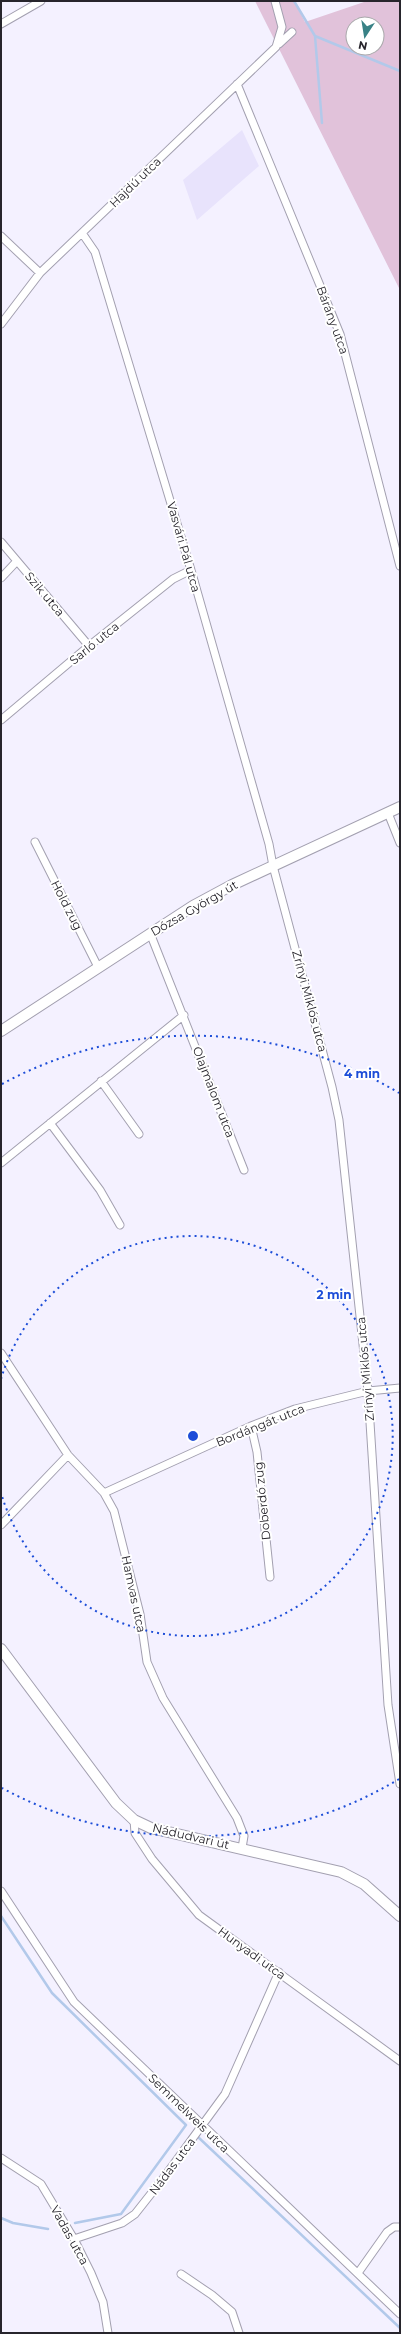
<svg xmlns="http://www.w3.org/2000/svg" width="401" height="2334" font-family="Montserrat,sans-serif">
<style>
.built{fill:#e8e3fc}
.green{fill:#e1c2da;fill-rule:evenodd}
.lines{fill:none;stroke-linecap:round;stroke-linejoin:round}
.stream{stroke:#b2c9ea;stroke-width:2.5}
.street-casing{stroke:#a3a0b0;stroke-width:9}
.secondary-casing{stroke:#a3a0b0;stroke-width:12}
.street{stroke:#fff;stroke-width:7}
.secondary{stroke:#fff;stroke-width:10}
.ring{fill:none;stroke:#1d4ed8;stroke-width:2;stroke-dasharray:2 4}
.labels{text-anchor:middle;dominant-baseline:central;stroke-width:4;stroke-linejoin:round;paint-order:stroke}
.street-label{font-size:12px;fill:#27252c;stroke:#fff}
.centre{fill:#1d4ed8;stroke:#fff;stroke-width:2}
.ring-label{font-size:12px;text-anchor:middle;font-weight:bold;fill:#1d4ed8;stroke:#fff;stroke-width:4;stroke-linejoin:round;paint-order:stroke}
</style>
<rect width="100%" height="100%" fill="#f4f1ff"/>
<!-- built -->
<path class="built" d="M242,130L259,166L197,220L183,180Z"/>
<!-- green -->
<path class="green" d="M255,1H294L305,22L367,1H400V290ZM353,24H377V48H353Z"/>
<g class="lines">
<!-- stream -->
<path class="stream" d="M294,1L315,36L322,123
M315,36L400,71
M1,1916L52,1993L186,2125L121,2214L75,2223
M198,2137L400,2328
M1,2218L13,2223L48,2229"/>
<defs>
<path id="street" d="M1,24L41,1
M279,44L292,32
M237,84L340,334L400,566
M82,233L95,252L191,570L269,844L273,866L332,1087L339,1120L368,1391L388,1705L400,1784
M1,236L40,273
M1,324L40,273L276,47L282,27L275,1
M1,542L89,646
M1,578L17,561
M1,720L89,646L173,579L191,570
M388,813L400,843
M35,842L98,967
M150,933L244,1170
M101,1081L139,1134
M50,1123L100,1190L120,1225
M1,1163L184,1015
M1,1353L68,1455L104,1493L114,1511L140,1614L147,1662L163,1698L237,1818L244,1836L242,1848
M251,1426L257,1452L270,1577
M104,1493L251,1426L295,1409L368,1391L400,1388
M1,1525L68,1455
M134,1820L135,1833L152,1859L199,1915L400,2061
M1,1891L74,2002L400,2314
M1,2158L41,2184L74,2239L91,2273L103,2302L108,2333
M74,2239L122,2223L135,2214L165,2176L225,2094L279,1972
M358,2273L387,2232L394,2227H400
M181,2274L212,2295L232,2312L239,2333"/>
<path id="secondary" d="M1,1031L193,906L232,885L400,807
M1,1649L116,1803L134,1820L151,1828L341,1872L364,1884L400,1916"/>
</defs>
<!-- street casing -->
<use href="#street" class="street-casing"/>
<!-- secondary casing -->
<use href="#secondary" class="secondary-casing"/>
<!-- street -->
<use href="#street" class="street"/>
<!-- secondary -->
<use href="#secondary" class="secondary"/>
</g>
<!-- distance rings -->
<g class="ring">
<path d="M1 1379A200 200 0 1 1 1 1493"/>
<path d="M399 1779A400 400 0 0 1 2 1788M2 1084A400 400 0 0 1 399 1093"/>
</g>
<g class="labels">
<!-- street labels -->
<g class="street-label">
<text transform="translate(135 182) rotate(-44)">Hajdú utca</text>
<text transform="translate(333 320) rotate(70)">Bárány utca</text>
<text transform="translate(184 547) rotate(74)">Vasvári Pál utca</text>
<text transform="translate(45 594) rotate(50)">Szik utca</text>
<text transform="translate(94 643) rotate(-39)">Sarló utca</text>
<text transform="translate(67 905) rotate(63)">Hold zug</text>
<text transform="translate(194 908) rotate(-30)">Dózsa György út</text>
<text transform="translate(310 1001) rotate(75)">Zrínyi Miklós utca</text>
<text transform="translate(214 1092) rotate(69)">Olajmalom utca</text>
<text transform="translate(365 1369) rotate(-95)">Zrínyi Miklós utca</text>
<text transform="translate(260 1425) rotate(-22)">Bordángát utca</text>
<text transform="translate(262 1501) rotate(-96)">Doberdó zug</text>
<text transform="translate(134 1594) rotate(78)">Hamvas utca</text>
<text transform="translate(191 1836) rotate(13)">Nádudvari út</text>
<text transform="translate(252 1953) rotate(36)">Hunyadi utca</text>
<text transform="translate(189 2113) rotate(44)">Semmelweis utca</text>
<text transform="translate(172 2166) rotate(-53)">Nádas utca</text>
<text transform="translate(70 2235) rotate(61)">Vadas utca</text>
</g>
</g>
<circle cx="193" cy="1436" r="6" class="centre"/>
<g class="ring-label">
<text x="362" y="1078">4 min</text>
<text x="334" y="1299">2 min</text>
</g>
<!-- border -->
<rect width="401" height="2334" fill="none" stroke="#27252c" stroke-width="4"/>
<!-- north arrow -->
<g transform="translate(365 36) rotate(192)"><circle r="19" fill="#ffffff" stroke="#a9a8ab"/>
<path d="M0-3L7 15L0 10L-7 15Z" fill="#398286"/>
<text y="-6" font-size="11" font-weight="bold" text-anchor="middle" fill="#27252c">N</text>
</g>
</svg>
